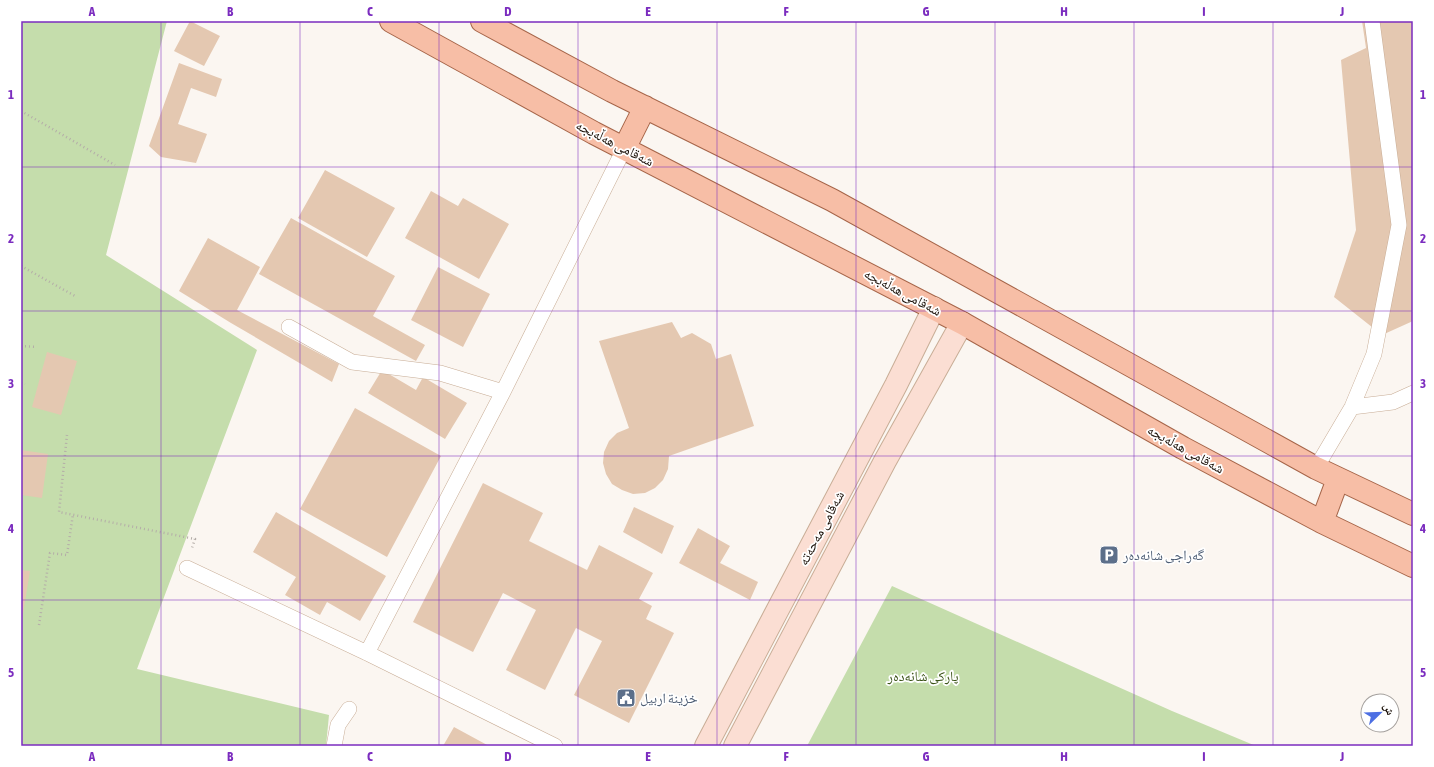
<svg xmlns="http://www.w3.org/2000/svg" width="1434" height="767" font-family="'Asap Condensed','Noto Naskh Arabic',sans-serif">
<style>
.green{fill:#c5ddac}
.building{fill:#e4c8b1}
.lines{fill:none;stroke-linecap:round;stroke-linejoin:round}
.service-casing{stroke:#c8ad96;stroke-width:16}
.secondary-casing{stroke:#c8ad96;stroke-width:24}
.primary-casing{stroke:#a66549;stroke-width:24}
.path{stroke:#b4ada8;stroke-width:2.5;stroke-dasharray:1 3;stroke-linecap:butt}
.service{stroke:#fff;stroke-width:15}
.secondary{stroke:#fbded3;stroke-width:22}
.primary{stroke:#f7bea6;stroke-width:22}
.grid{fill:none;stroke:#7b2cbf;stroke-width:1;stroke-opacity:0.55}
.labels{text-anchor:middle;dominant-baseline:central;stroke-width:3.5;stroke-linejoin:round;paint-order:stroke}
.street-label{font-size:14px;fill:#1c120a;stroke:#fff}
.service-label{font-size:14px;fill:#4e5e75;stroke:#fff;text-anchor:start}
.park-label{font-size:14px;fill:#3a5216;stroke:#fff}
.neatline{fill:none;stroke:#7b2cbf;stroke-width:1.5}
.grid-label{font-size:13px;text-anchor:middle;font-weight:bold;fill:#7b2cbf}
</style>
<rect width="100%" height="100%" fill="#fbf6f1"/>
<!-- green -->
<path class="green" d="M21,21H167L106,255L257,350L137,669L329,715L326,746H21Z
M892,586L1172,711L1256,746H807Z"/>
<!-- building -->
<path class="building" d="M190,21L220,36L204,66L174,51Z
M1362,21H1413V321L1382,335L1334,297L1356,230L1341,60L1366,48Z
M179,63L222,79L216,97L191,88L178,124L207,134L196,163L161,157L149,146Z
M325,170L395,208L367,257L298,218Z
M431,191L458,206L463,198L509,224L479,279L405,238Z
M291,218L395,276L373,316L425,345L416,361L259,274Z
M208,238L260,267L237,310L339,364L332,382L231,323L179,291Z
M438,267L490,294L463,347L411,320Z
M672,322L681,338L692,333L711,344L716,359L731,354L754,426L669,456L668,469L663,480L655,488L645,493L633,494L622,490L612,484L606,474L603,463L604,452L609,441L617,433L629,428L599,341Z
M47,352L77,361L61,415L32,407Z
M382,370L416,390L423,377L467,403L445,439L368,393Z
M355,408L441,456L387,557L300,509Z
M21,450L48,454L42,498L21,495Z
M483,483L543,513L529,541L587,570L599,545L653,573L639,599L652,606L646,619L674,633L629,723L574,695L602,641L576,628L545,690L506,670L536,610L503,593L473,652L413,622Z
M634,507L674,526L662,554L623,532Z
M276,512L386,576L360,621L327,602L320,615L285,595L296,577L253,552Z
M698,528L730,546L720,563L758,582L750,600L679,563Z
M21,570L30,571L22,620H21Z
M454,727L489,746H443Z"/>
<g class="lines">
<defs>
<path id="service" d="M289,327L352,362L440,373L503,392
M1352,407L1393,402L1413,393
M1316,468L1352,407L1374,354L1399,225L1372,21
M187,568L367,653L555,746
M367,653L503,392L625,147
M334,746L338,725L349,709"/>
<path id="secondary" d="M706,746L896,385L934,308
M735,746L885,461L962,323"/>
<path id="primary" d="M391,21L594,133L962,323L1183,448L1322,522L1413,566
M482,21L612,91L832,200L1316,468L1413,514
M625,147L645,107
M1322,522L1338,479"/>
</defs>
<!-- service casing -->
<use href="#service" class="service-casing"/>
<!-- secondary casing -->
<use href="#secondary" class="secondary-casing"/>
<!-- primary casing -->
<use href="#primary" class="primary-casing"/>
<!-- path -->
<path class="path" d="M21,111L115,165
M21,266L75,296
M21,346L37,347
M21,383L25,384
M67,435L59,512L195,539L192,548
M39,625L50,553L67,555L73,514"/>
<!-- service -->
<use href="#service" class="service"/>
<!-- secondary -->
<use href="#secondary" class="secondary"/>
<!-- primary -->
<use href="#primary" class="primary"/>
</g>
<!-- grid -->
<path class="grid" d="M161,21V746M300,21V746M439,21V746M578,21V746M717,21V746M856,21V746M995,21V746M1134,21V746M1273,21V746M21,167H1413M21,311H1413M21,456H1413M21,600H1413"/>
<!-- icons -->
<defs>
<symbol id="parking-square" viewBox="-11 -11 22 22"><rect x="-9" y="-9" width="18" height="18" rx="4" fill="#5c6f8a" stroke="#fff"/><path d="M-3.5-5.5H1a3.5 3.5 0 0 1 0 7H-1V5.5H-3.5ZM-1-3.4V-.6H.8a1.4 1.4 0 0 0 0-2.8Z" fill="#fff"/></symbol>
<symbol id="civic-square" viewBox="-11 -11 22 22"><rect x="-9" y="-9" width="18" height="18" rx="4" fill="#5c6f8a" stroke="#fff"/><path d="M-.6-6.5H3V-4.5H.6V-3L4-1V1h2V6H-6V1h2V-1L-.6-3ZM-1.2 2.5V6h2.4V2.5Z" fill="#fff"/></symbol>
</defs>
<g fill-rule="evenodd">
<use href="#parking-square" x="1098" y="544" width="22" height="22"/>
<use href="#civic-square" x="615" y="687" width="22" height="22"/>
</g>
<g class="labels">
<!-- street labels -->
<g class="street-label">
<text transform="translate(615 143) rotate(27)">شەقامی هەڵەبجە</text>
<text transform="translate(903 292) rotate(28)">شەقامی هەڵەبجە</text>
<text transform="translate(1186 449) rotate(29)">شەقامی هەڵەبجە</text>
<text transform="translate(821 528) rotate(-62)">شەقامی مەحەتە</text>
</g>
<!-- service labels -->
<g class="service-label">
<text x="1123" y="555">گەراجی شانەدەر</text>
<text x="640" y="698">خزينة اربيل</text>
</g>
<!-- park labels -->
<g class="park-label">
<text x="923" y="676">پارکی شانەدەر</text>
</g>
</g>
<!-- border -->
<rect width="1434" height="767" fill="none" stroke="#ffffff" stroke-width="44"/>
<!-- north arrow -->
<g transform="translate(1380 713) rotate(67)"><circle r="19" fill="#ffffff" stroke="#a4a09d"/>
<path d="M0-3L7 15L0 10L-7 15Z" fill="#4d6fe3"/>
<text y="-6" font-size="11" font-weight="bold" text-anchor="middle" fill="#1c120a">ش</text>
</g>
<rect x="22" y="22" width="1390" height="723" class="neatline"/>
<g class="grid-label">
<text x="92" y="16">A</text>
<text x="230" y="16">B</text>
<text x="370" y="16">C</text>
<text x="508" y="16">D</text>
<text x="648" y="16">E</text>
<text x="786" y="16">F</text>
<text x="926" y="16">G</text>
<text x="1064" y="16">H</text>
<text x="1204" y="16">I</text>
<text x="1342" y="16">J</text>
<text x="11" y="99">1</text>
<text x="1423" y="99">1</text>
<text x="11" y="243">2</text>
<text x="1423" y="243">2</text>
<text x="11" y="388">3</text>
<text x="1423" y="388">3</text>
<text x="11" y="533">4</text>
<text x="1423" y="533">4</text>
<text x="11" y="677">5</text>
<text x="1423" y="677">5</text>
<text x="92" y="761">A</text>
<text x="230" y="761">B</text>
<text x="370" y="761">C</text>
<text x="508" y="761">D</text>
<text x="648" y="761">E</text>
<text x="786" y="761">F</text>
<text x="926" y="761">G</text>
<text x="1064" y="761">H</text>
<text x="1204" y="761">I</text>
<text x="1342" y="761">J</text>
</g>
</svg>
